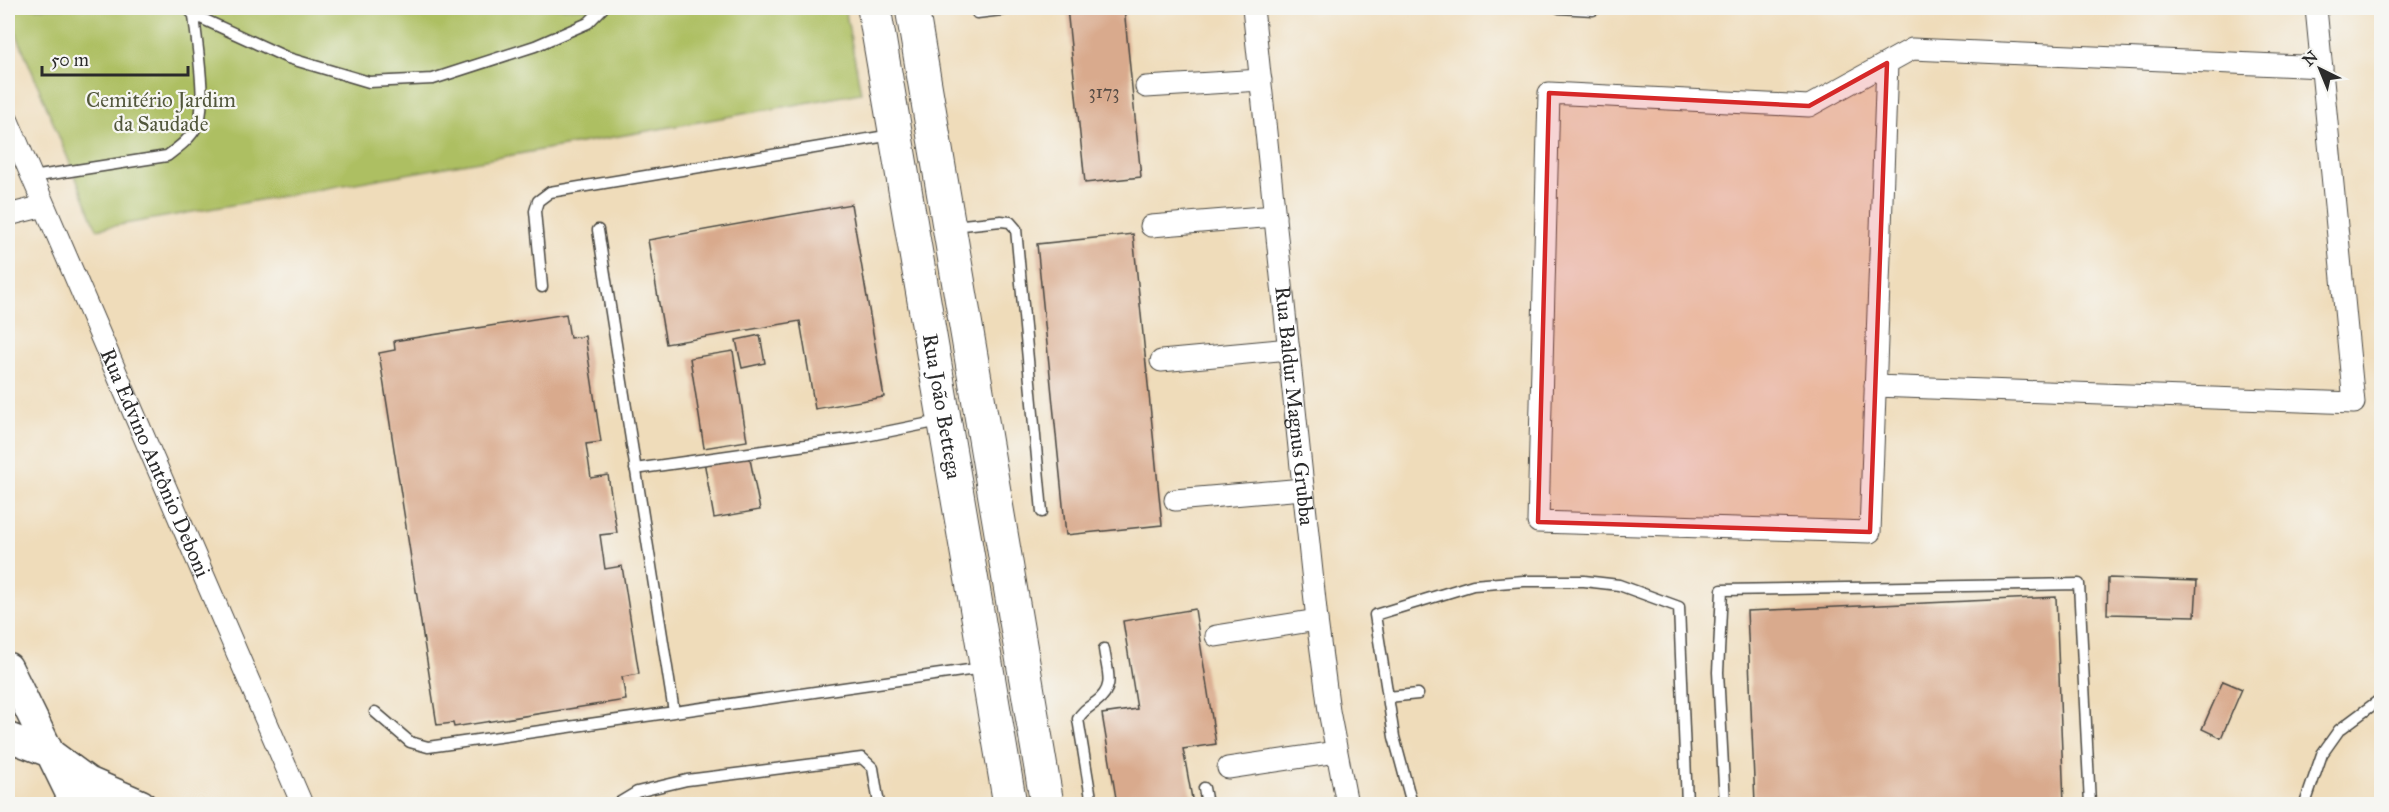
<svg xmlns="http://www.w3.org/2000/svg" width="2389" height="812" font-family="'IM FELL Great Primer',serif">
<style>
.green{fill:#adbf62;stroke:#6c7546;stroke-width:1.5}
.building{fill:#d9aa8d}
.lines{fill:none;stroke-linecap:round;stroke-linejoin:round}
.lane-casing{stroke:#484640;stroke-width:13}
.street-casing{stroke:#484640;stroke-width:23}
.secondary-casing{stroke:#484640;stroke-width:31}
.primary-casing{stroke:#484640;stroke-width:35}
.lane{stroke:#fff;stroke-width:10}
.street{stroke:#fff;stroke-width:21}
.secondary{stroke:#fff;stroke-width:28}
.primary{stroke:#fff;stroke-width:33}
.marked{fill:#d62828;fill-opacity:0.2;stroke:#d62828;stroke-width:4.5;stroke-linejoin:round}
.labels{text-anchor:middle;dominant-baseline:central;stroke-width:4.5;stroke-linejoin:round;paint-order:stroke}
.number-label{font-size:18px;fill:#564b44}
.park-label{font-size:21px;fill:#52573c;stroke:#f6f6f2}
.street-label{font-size:21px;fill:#2b2b2b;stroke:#f6f6f2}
</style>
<rect width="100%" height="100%" fill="#f6f6f2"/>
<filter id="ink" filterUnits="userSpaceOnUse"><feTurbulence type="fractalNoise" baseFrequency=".0167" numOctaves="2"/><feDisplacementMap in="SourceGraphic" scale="12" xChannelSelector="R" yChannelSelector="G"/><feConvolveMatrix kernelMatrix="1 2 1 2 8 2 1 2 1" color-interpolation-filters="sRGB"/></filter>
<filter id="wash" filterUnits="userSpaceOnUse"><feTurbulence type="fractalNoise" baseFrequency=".008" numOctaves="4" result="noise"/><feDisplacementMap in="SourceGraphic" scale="24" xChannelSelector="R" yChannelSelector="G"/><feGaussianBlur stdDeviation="1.35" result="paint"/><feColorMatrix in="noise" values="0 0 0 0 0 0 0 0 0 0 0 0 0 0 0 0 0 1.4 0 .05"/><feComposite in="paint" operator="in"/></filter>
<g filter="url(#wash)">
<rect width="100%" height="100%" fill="#efdcba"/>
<!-- green -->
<path class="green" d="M8,8H845L861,93L97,229L8,13Z"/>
<g id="blocks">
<!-- building -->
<path class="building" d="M1067,8H1124L1141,177L1085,183Z
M851,204L884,397L815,409L800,321L666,344L648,240Z
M1133,234L1162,525L1066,535L1037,244Z
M566,314L570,338L585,336L601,442L586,444L591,478L608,475L617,533L600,535L605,569L622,566L639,674L622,677L626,700L454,727L453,723L437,725L379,353L395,350L394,341Z
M760,335L765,363L742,368L736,340Z
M733,351L747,441L704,448L690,358Z
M749,454L760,510L714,518L704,461Z
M2108,578L2197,581L2195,616L2107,614Z
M2056,597L2064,804H1755L1747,611Z
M1195,609L1216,744L1183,749L1193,804H1117L1102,714L1137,709L1123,621Z
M2223,681L2242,689L2221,738L2202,729Z"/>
</g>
</g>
<g filter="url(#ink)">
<use href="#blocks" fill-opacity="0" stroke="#484640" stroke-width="1.5"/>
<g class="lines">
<defs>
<path id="lane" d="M187,8L194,15L288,58L369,82L433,79L535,46L588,23L603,8
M976,8L977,13L1018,8
M1559,8L1593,10L1597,8
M32,177L167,156C179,147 190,139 197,126C208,107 196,39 194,15
M953,226L1001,221L1010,222L1016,229L1042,512
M598,230L674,712
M542,287L535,211L538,201L550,192L892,135
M635,469L856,438L940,421
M1388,697L1375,615L1473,585L1524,581H1584L1619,585L1679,607L1687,804
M375,712L410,742L428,747L983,668
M1204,788L1207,804
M617,804L637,792L687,780L862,758L873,768L879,804
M1092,804L1078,719C1082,711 1089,707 1096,702C1116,687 1107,672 1104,649
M1412,804L1394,737L1388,697L1418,694
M1725,804L1718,672L1722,590L2079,584L2090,804
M2305,804L2322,754L2339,730L2382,698"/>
<g id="street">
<path id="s1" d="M1253,8L1317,620L1329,711L1347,804"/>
<path d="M1887,63L1870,532L1538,522L1549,93L1809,106L1912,49L2322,67"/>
<path d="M1146,87L1261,80"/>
<path id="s2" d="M8,121L302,804"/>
<path d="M8,215L44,206"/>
<path d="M1151,226L1275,216"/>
<path d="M1161,361L1289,349"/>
<path d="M1875,386L2354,403L2316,8"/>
<path d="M1175,500L1303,489"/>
<path d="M1216,636L1317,620"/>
<path d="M1228,768L1336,752"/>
</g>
<path id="secondary" d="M8,667L75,804
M8,737L50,753L88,781L141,804"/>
<g id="primary">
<path id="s3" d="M874,8L1010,804"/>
<path d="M912,8L1047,804"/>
</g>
</defs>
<!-- lane casing -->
<use href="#lane" class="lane-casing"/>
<!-- street casing -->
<use href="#street" class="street-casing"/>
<!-- secondary casing -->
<use href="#secondary" class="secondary-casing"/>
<!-- primary casing -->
<use href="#primary" class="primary-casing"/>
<!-- lane -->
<use href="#lane" class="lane"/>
<!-- street -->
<use href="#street" class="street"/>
<!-- secondary -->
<use href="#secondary" class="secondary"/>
<!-- primary -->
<use href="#primary" class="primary"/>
</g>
</g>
<!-- marked area -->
<path class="marked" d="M1887,63L1870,532L1538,522L1549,93L1809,106Z"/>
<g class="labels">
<!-- number labels -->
<g class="number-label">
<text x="1104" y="92">3173</text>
</g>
<!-- park labels -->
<g class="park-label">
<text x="161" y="100">Cemitério Jardim<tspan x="161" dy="24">da Saudade</tspan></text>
</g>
<!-- street labels -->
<g class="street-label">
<text stroke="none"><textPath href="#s3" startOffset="404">Rua João Bettega</textPath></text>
<text stroke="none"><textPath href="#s1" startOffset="400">Rua Baldur Magnus Grubba</textPath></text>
<text stroke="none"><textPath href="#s2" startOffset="372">Rua Edvino Antônio Deboni</textPath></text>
</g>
</g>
<!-- margin -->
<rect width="2389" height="812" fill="none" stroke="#f6f6f2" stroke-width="30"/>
<!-- north arrow -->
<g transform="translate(2320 69) rotate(317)" stroke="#f6f6f2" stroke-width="4.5" paint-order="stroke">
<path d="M0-4.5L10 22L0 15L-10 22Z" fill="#2b2b2b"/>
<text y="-9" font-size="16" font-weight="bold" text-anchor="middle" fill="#2b2b2b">N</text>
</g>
<!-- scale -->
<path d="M42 66v9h146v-9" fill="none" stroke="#2b2b2b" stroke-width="3"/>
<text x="51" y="66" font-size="18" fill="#2b2b2b" stroke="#f6f6f2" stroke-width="4.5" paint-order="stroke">50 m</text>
</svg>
